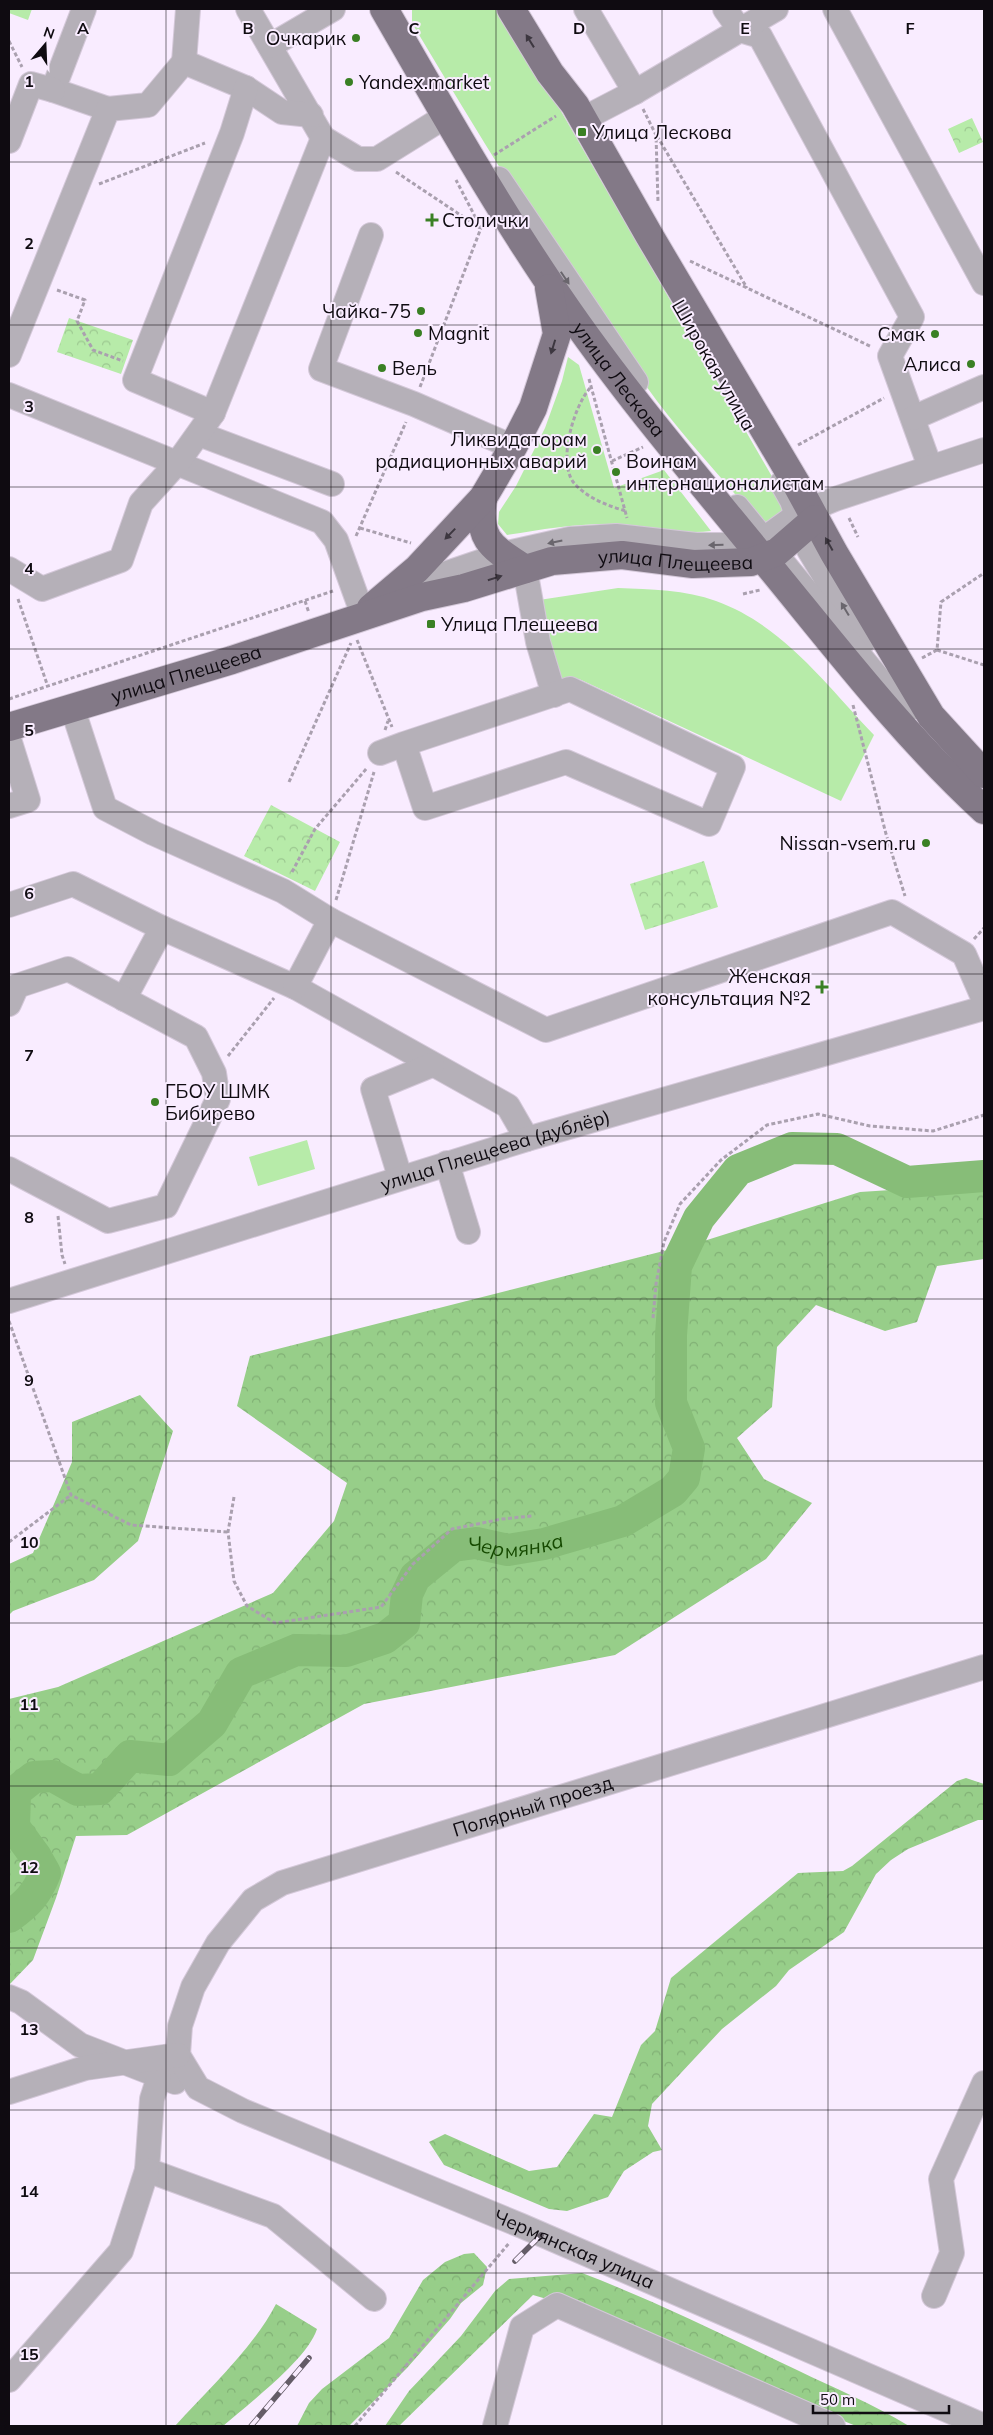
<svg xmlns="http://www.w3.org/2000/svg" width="993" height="2435" font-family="Mulish,sans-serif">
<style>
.green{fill:#b7eba9}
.forest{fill:url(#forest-crowns)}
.park{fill:url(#park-crowns)}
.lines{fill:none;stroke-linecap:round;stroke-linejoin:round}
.river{stroke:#87bd78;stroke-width:32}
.minor-casing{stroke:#d4c8d9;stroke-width:26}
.major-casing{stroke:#d4c8d9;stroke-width:30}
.path{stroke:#aaa0af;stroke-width:3;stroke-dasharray:4 2.5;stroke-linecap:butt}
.minor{stroke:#b5b0b8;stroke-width:24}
.major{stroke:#837987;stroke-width:28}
.rail-casing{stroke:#645c67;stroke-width:5.5}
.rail{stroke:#f9ecff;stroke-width:4;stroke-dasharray:11;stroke-linecap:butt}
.oneway{fill:#3d3740}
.oneway2{fill:#6a666d}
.grid{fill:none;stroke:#0f0b11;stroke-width:1;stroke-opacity:0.55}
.poi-dot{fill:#3a8024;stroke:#f9ecff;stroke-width:2}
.labels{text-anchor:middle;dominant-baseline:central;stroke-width:4;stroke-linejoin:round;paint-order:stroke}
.poi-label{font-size:19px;fill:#0f0b11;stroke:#f9ecff;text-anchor:start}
.street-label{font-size:19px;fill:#0f0b11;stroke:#f9ecff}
.water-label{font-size:20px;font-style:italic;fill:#164a01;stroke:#f9ecff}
.grid-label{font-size:16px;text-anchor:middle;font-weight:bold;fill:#0f0b11;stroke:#f9ecff;stroke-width:4;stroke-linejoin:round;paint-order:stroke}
</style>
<defs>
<pattern id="forest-crowns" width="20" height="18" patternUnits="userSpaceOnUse" patternTransform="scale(1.25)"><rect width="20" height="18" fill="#97ce89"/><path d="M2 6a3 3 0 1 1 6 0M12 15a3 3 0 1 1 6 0" fill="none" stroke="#81b075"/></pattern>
<pattern id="park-crowns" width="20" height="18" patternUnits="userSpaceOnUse" patternTransform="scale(1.25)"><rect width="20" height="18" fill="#b7eba9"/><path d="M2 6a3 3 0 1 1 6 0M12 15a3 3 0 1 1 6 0" fill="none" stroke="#9cc890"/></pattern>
</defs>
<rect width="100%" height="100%" fill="#f9ecff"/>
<!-- green -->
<path class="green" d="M9,9H32L28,20L9,13Z
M412,9H502L789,506L766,526L757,520C724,480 688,442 657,401C567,280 489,152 412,23Z
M568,357L579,365L614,488L664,470L711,531C679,535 647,525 615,524C578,523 543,529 507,535L498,524L499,512L516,486L545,428L562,381Z
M618,588C650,589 686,590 716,601C783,625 827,686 874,735L841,801L579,679L560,684L539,600Z
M307,1140L315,1169L258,1186L249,1157Z"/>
<!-- forest -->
<path class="forest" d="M984,1184V1259L937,1266L917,1322L885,1331L816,1305L777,1347L772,1407L737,1438L764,1479L812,1503L766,1559L615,1655L364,1704L127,1835L76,1836L56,1898L33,1960L9,1985V1699L58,1687L273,1593L334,1521L347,1483L237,1406L250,1356L707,1240L860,1192Z
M140,1395L173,1431L138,1541L94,1580L13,1611L9,1615V1564L33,1553L72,1462V1422Z
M966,1778L984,1784V1820H978L908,1849L891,1860L876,1874L844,1932L789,1970L776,1986L722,2029L652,2104L648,2126L662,2150L653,2152L624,2171L608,2197L567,2211L549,2209L444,2165L429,2142L445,2134L529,2171L557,2167L594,2114L612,2117L641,2045L655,2031L671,1978L798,1873L843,1871L852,1866L957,1781Z
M474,2253L487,2267L483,2285L461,2303L450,2319L407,2368L349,2426H297L309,2403L322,2389L389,2338L423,2280L445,2262L464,2254Z
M582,2273C655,2301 726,2336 797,2370C834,2388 873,2404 909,2426H856L737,2377L688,2349L608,2317L533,2295L399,2426H385L409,2391L461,2336L495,2291L509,2279Z
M276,2304L317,2329C307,2360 248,2404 223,2426H175C208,2390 254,2347 276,2304Z"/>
<!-- park -->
<path class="park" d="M972,118L983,142L959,153L948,129Z
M69,318L133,340L121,374L57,352Z
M271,805L340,842L315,891L244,856Z
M704,861L718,907L645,930L630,884Z"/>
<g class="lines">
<!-- river -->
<path class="river" id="s1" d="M9,1917C27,1904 37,1894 45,1873L36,1857L14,1827L15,1792L34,1777L53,1776L78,1790L100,1789L130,1756L169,1760L212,1723L241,1673L296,1650L346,1651L385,1638L404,1623L407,1594L415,1577L453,1546L476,1543L508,1550L544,1544L623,1521L673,1491L684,1478L689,1448L671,1403V1335L676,1266L699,1218L738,1170L792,1148L837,1149L907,1182L984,1176"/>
<defs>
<g id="minor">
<path d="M84,9L53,90L108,109"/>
<path d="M248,9L323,138L358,159H377L446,116"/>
<path d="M586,9L635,92"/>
<path d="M835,9L984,283"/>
<path d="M740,30L760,36L912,317L890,356L930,467"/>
<path d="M740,30L776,9"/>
<path d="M270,46L333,9"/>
<path d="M184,62L188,9"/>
<path d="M583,119L635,92L740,30L725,9"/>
<path d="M9,141L31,84L53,90"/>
<path d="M499,179L636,382"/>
<path d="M371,235L321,369L414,404L513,447"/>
<path d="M9,355L108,109L148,105L184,62L246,88L282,112L311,115"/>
<path d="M9,395L322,522L336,540L363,615"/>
<path d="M213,413L135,380L232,133L246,88"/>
<path d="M913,418L984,387"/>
<path d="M199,434L332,484"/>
<path d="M782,483L792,501L809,550L864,641"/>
<path d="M737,507L878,678L911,708"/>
<path d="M9,569L42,589L121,560L141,503L178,462L213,413L323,138"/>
<path d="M525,569L538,642L554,695"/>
<path d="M394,591L503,554L570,539L616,536L696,545H722L765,538L797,515L835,499L984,450"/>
<path d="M72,707L105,808L153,833L283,891L330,920L546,1030L892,912L964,954L984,1000"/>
<path d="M9,739L28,800L9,806"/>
<path d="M380,753L404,744L570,689L733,767L709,824L566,762L425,808L404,744"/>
<path d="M9,905L73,884L162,928L295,987L508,1106L527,1139"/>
<path d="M295,987L330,920"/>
<path d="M124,999L162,928"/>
<path d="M9,1004L17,986L68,969L196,1037L214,1073L218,1099L166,1206L108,1221L9,1169"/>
<path d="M447,1163L468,1232"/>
<path d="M400,1177L373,1089L432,1065"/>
<path id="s2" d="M9,1301L527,1139L984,1008"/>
<path d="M9,1997L21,2002L80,2045L175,2082"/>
<path id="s3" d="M178,2055L180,2026L193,1987L218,1943L253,1900L282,1883L984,1667"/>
<path id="s4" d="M178,2055L198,2088L243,2111L522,2226L984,2426"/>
<path d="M159,2077L152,2099L147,2170L273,2216L374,2299"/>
<path d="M9,2092L85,2068L178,2055"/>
<path d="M934,2296L952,2253L941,2179L984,2083"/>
<path d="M9,2380L121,2251L147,2170"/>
<path d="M495,2426L522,2327L557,2305L833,2426"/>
</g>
<g id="major">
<path id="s5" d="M384,9C437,101 489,193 548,281C616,384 697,477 774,572C841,654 906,738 984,810"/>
<path d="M511,9L550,73L575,105L649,235L797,485L834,553L931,716L984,774"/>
<path d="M483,498C477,541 492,547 525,569"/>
<path d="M371,608L417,569L483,498L513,447L533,408L557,334L549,288"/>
<path id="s6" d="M9,727L232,660L422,597L464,588L552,561L622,555L693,564L751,562L777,552L815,519"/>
</g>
</defs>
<!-- minor casing -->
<use href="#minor" class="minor-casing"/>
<!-- major casing -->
<use href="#major" class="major-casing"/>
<!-- path -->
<path class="path" d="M9,41L22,67
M643,109L656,135L658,202
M657,136L747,288
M494,155L556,116
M396,172L480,228
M99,184L205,143
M690,261L872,347
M57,290L85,300L77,321L93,350L123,361
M589,379L627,518
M420,387L481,228L456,180
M590,388C574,406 557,462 574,483C587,498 608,506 626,511
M798,445L884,398
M612,461L643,447
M849,518L858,537
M360,528L411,543
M356,536L406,422
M743,594L760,590
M18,599L48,687
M305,601L309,613
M357,640L392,727
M937,650L984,665
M922,658L937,650L941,602L984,573
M9,699L333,591
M853,705L886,834L905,896
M385,730L388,721
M289,782L351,643
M292,872L315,829L367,768
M336,900L374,772
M974,939L984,928
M228,1056L274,998
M58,1216L62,1255L65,1264
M653,1318L656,1284L664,1242L680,1204L721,1160L767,1125L818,1114L870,1126L933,1131L984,1115
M9,1321L71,1495L131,1525L228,1532
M234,1497L228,1532L234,1581L247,1606L275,1623L381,1607L413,1564L452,1529L502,1519L532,1516
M9,1542L71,1495
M355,2426L510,2242"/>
<!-- minor -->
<use href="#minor" class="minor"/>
<!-- major -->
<use href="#major" class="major"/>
<defs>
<path id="rail" d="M515,2261L541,2235
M251,2426L309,2358"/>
</defs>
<!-- rail casing -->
<use href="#rail" class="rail-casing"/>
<!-- rail -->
<use href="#rail" class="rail"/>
</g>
<!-- one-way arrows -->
<defs><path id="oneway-solid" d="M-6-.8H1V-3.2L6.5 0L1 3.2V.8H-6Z" transform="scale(1.25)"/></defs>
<g class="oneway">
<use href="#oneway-solid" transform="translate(530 41) rotate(-122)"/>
<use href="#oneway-solid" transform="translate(553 347) rotate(107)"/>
<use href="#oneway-solid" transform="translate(450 534) rotate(134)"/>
<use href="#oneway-solid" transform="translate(829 544) rotate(-119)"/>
<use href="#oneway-solid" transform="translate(495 578) rotate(-18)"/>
</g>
<g class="oneway2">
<use href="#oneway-solid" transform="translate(565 278) rotate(56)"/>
<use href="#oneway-solid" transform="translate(555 542) rotate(168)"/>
<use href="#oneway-solid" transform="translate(716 545) rotate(178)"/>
<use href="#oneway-solid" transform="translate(845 609) rotate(-121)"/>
</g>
<!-- grid -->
<path class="grid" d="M166,9V2426M331,9V2426M496,9V2426M662,9V2426M828,9V2426M9,162H984M9,325H984M9,487H984M9,649H984M9,812H984M9,974H984M9,1136H984M9,1299H984M9,1461H984M9,1623H984M9,1786H984M9,1948H984M9,2110H984M9,2273H984"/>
<!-- markers -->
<g class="poi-dot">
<circle cx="356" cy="38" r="5"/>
<circle cx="349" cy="82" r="5"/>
<rect x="577" y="127" width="10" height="10" rx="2.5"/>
<path d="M429.5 212.5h5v5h5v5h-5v5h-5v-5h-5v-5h5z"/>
<circle cx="421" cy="311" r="5"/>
<circle cx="418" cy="333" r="5"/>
<circle cx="935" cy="334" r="5"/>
<circle cx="971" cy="364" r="5"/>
<circle cx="382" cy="368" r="5"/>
<circle cx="597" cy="450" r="5"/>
<circle cx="616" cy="472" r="5"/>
<rect x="426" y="619" width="10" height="10" rx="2.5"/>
<circle cx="926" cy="843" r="5"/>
<path d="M819.5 979.5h5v5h5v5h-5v5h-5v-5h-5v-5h5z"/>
<circle cx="155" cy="1102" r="5"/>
</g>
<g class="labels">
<!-- poi labels -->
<g class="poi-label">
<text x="346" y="38" text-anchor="end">Очкарик</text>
<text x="359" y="82">Yandex.market</text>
<text x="592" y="132">Улица Лескова</text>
<text x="442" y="220">Столички</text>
<text x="411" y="311" text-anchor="end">Чайка-75</text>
<text x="428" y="333">Magnit</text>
<text x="925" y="334" text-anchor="end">Смак</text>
<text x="961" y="364" text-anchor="end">Алиса</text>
<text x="392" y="368">Вель</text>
<text x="587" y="439" text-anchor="end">Ликвидаторам<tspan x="587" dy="22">радиационных аварий</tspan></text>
<text x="626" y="461">Воинам<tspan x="626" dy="22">интернационалистам</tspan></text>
<text x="441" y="624">Улица Плещеева</text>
<text x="916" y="843" text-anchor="end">Nissan-vsem.ru</text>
<text x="811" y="976" text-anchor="end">Женская<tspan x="811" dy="22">консультация №2</tspan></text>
<text x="165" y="1091">ГБОУ ШМК<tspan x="165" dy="22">Бибирево</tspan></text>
</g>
<!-- street labels -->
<g class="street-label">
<text transform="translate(714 365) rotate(60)">Широкая улица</text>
<text stroke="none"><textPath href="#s5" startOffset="439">улица Лескова</textPath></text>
<text stroke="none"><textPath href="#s6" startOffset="692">улица Плещеева</textPath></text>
<text stroke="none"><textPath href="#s6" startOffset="185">улица Плещеева</textPath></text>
<text stroke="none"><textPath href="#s2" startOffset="509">улица Плещеева (дублёр)</textPath></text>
<text stroke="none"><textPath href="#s3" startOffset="472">Полярный проезд</textPath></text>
<text stroke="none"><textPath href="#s4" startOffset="448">Чермянская улица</textPath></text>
</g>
<!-- water labels -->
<g class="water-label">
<text stroke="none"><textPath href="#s1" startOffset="776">Чермянка</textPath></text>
</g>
</g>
<g class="grid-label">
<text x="83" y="34">A</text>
<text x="248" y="34">B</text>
<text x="414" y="34">C</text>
<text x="579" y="34">D</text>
<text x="745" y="34">E</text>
<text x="910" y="34">F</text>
<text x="29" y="87">1</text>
<text x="29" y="249">2</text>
<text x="29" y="412">3</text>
<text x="29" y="574">4</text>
<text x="29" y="736">5</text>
<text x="29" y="899">6</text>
<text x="29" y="1061">7</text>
<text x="29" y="1223">8</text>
<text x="29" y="1386">9</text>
<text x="29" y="1548">10</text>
<text x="29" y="1710">11</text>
<text x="29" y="1873">12</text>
<text x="29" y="2035">13</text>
<text x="29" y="2197">14</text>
<text x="29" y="2360">15</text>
</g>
<!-- border -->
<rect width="993" height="2435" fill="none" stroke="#0f0b11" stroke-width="20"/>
<!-- north arrow -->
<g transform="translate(45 45) rotate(19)" stroke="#f9ecff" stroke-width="4" paint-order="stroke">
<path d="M0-4L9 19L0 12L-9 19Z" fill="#0f0b11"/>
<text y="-8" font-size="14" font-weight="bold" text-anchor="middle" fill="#0f0b11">N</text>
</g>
<!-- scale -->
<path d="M813 2405v8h136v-8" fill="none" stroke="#0f0b11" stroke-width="2.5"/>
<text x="820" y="2405" font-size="15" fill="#0f0b11" stroke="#f9ecff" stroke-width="4" paint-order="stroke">50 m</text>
</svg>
